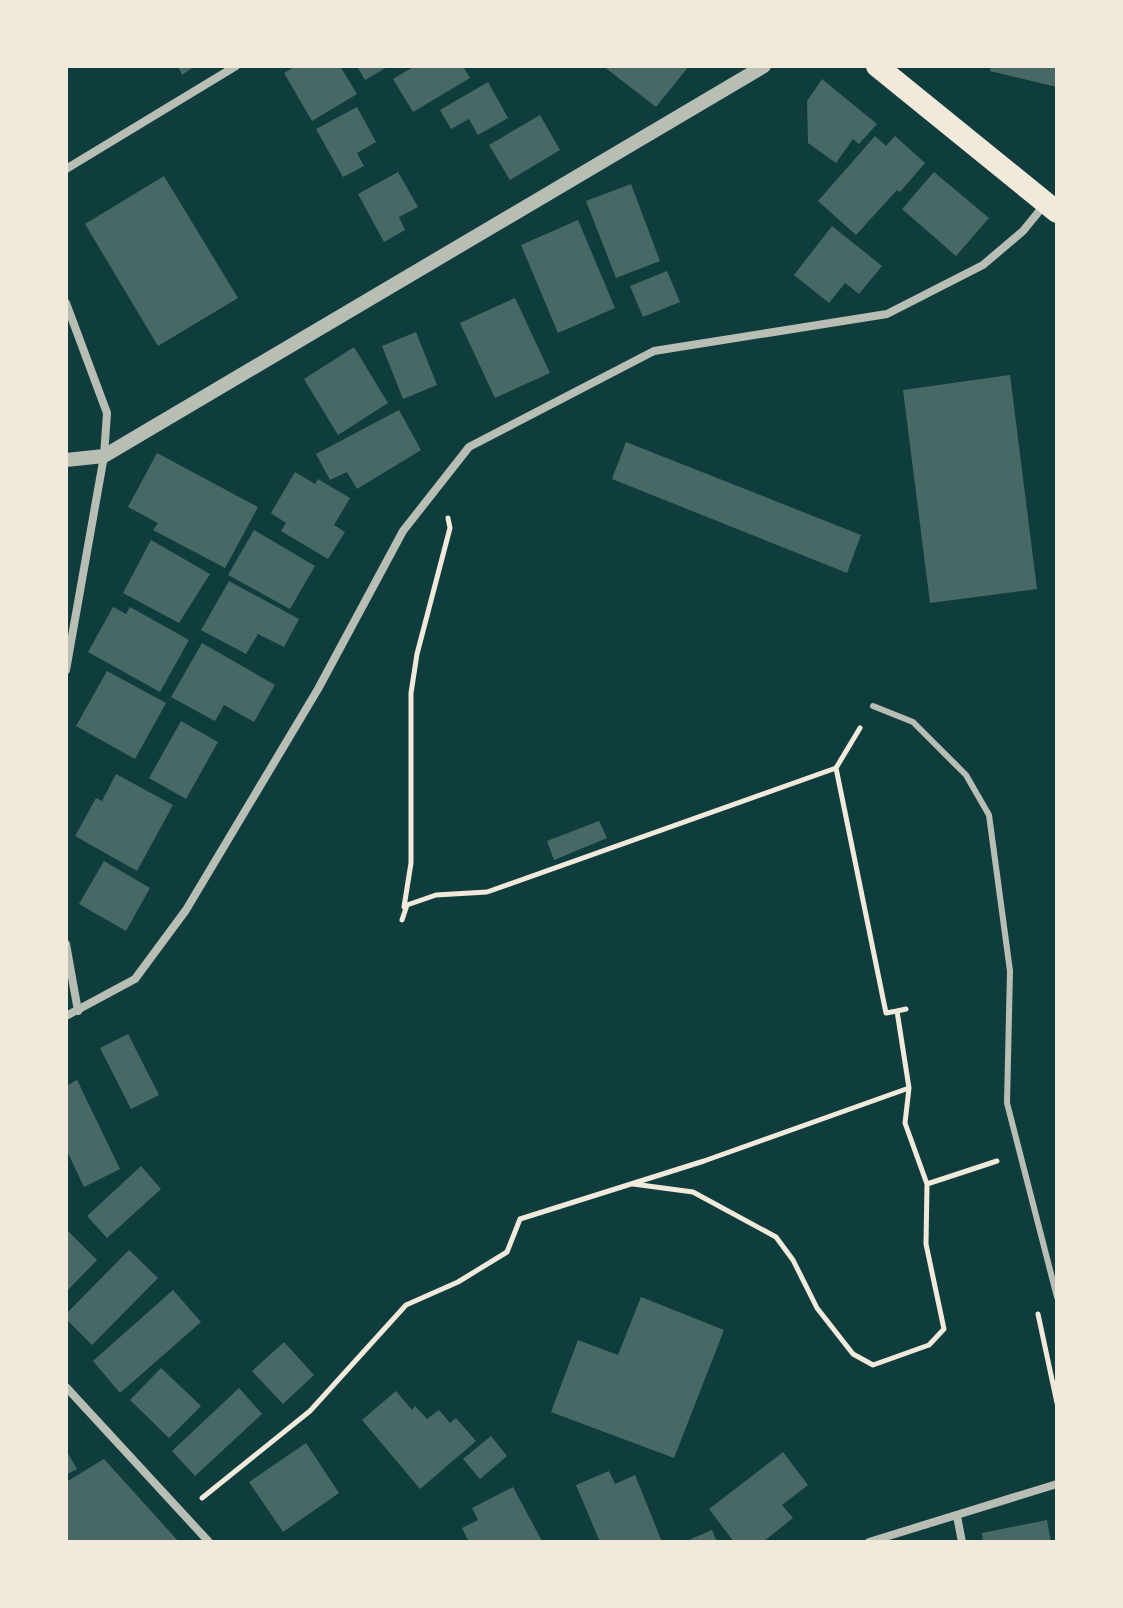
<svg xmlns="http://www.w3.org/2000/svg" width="1123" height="1608" font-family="Roboto,sans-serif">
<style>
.building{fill:#486865}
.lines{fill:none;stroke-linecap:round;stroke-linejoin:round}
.path{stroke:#f1e9da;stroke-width:5}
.service{stroke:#b8beb3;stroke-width:6}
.minor{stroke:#b8beb3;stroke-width:8}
.tertiary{stroke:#b8beb3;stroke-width:14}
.trunk{stroke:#f1e9da;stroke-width:22}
</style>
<rect width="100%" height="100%" fill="#0f3d3e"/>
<!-- building -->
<path class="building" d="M178,66H195L182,75Z
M296,66H340L357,94L312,121L284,73Z
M357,66H389L365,80Z
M415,66H463L470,78L413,112L393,79Z
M603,66H689L656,107Z
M991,66H1057V87L990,71Z
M822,79L877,124L859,144L853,139L836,163L808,143L807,101Z
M488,82L508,118L478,135L469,119L451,129L440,110Z
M357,107L376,142L357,153L364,166L343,177L316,129Z
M540,115L560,150L510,180L489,145Z
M875,136L886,146L895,136L925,163L900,192L897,190L856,235L818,201Z
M398,172L418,207L399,217L405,230L384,242L358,194Z
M934,172L989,218L956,256L902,209Z
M164,176L238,298L158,346L85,224Z
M631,184L660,261L616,278L586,201Z
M578,220L615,308L558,333L521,245Z
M832,226L882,266L859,294L845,283L829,303L794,275Z
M667,271L680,302L643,317L630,286Z
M515,298L550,373L495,398L460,323Z
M416,332L437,385L403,399L382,346Z
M354,347L388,403L338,435L304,379Z
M1010,375L1037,589L930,603L903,390Z
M399,410L421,450L357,489L347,472L330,480L316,454Z
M626,442L861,535L847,573L612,479Z
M157,453L258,507L225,568L153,530L158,523L128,507Z
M295,472L315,484L318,479L350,498L334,525L345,532L328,559L281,531L286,523L271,513Z
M254,530L315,566L290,609L228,575Z
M151,540L210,574L179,623L123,593Z
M229,581L299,619L284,647L258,634L246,654L201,630Z
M113,607L126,614L130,607L189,640L160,692L88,652Z
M202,643L275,685L254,722L224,705L215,721L171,697Z
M107,671L166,703L135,759L76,726Z
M181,721L218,742L186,799L149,778Z
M116,774L173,805L137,871L75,836L96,798L102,801Z
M599,821L607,838L554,860L547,841Z
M104,861L150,888L126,931L79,904Z
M128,1034L159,1095L131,1109L100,1048Z
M77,1080L120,1169L84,1187L66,1149V1086Z
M141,1166L161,1189L107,1238L87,1216Z
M66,1229L97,1260L66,1292Z
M129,1250L158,1278L92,1345L66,1319V1314Z
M173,1290L201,1322L120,1393L93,1361Z
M641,1297L724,1330L674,1458L551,1412L578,1340L618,1355Z
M284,1342L314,1375L283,1404L252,1371Z
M161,1368L201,1406L169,1438L130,1400Z
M239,1388L262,1414L195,1476L172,1451Z
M396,1391L412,1410L415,1406L427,1419L439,1410L450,1423L456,1418L476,1441L420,1489L362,1420Z
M491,1436L507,1456L480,1479L463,1459Z
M306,1443L339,1493L283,1532L249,1482Z
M66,1450L77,1469L66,1475Z
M783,1452L808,1485L782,1505L793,1518L763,1542H734L709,1509Z
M104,1459L179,1542H66V1482Z
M609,1471L615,1484L635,1475L662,1542H600L576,1485Z
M513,1487L542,1541L469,1542L462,1528L478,1520L472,1508Z
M1047,1520L1051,1542H983L982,1533Z
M712,1530L717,1542H684Z"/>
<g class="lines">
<!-- path -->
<path class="path" d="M836,768L860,728
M404,907L411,863V693L417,654L450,528L448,518
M402,920L407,905L436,895L487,892L836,768L886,1013L897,1011L909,1088L905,1123L927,1184L926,1244L944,1329L929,1345L873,1365L853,1354L817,1308L793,1260L776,1237L693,1192L633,1184
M897,1011L906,1009
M927,1184L997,1161
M1038,1314L1057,1403
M202,1498L310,1411L406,1305L458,1282L507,1252L520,1219L704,1161L909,1088"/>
<!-- service -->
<path class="service" d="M873,706L913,722L966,775L989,815L1010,971L1007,1103L1057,1297"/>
<!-- minor -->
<path class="minor" d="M66,169L236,66
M66,303L107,413L104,456L66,670
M66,944L78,1011
M66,1016L135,979L186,910L318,689L403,531L469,447L654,351L887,314L983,265L1023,231L1045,204
M66,1387L209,1542
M957,1516L962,1542
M869,1542L1057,1484"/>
<!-- tertiary -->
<path class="tertiary" d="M66,460L104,456L764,66"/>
<!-- trunk -->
<path class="trunk" d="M877,66L1057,212"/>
</g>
<!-- border -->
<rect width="1123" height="1608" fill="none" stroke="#f1e9da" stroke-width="136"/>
</svg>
